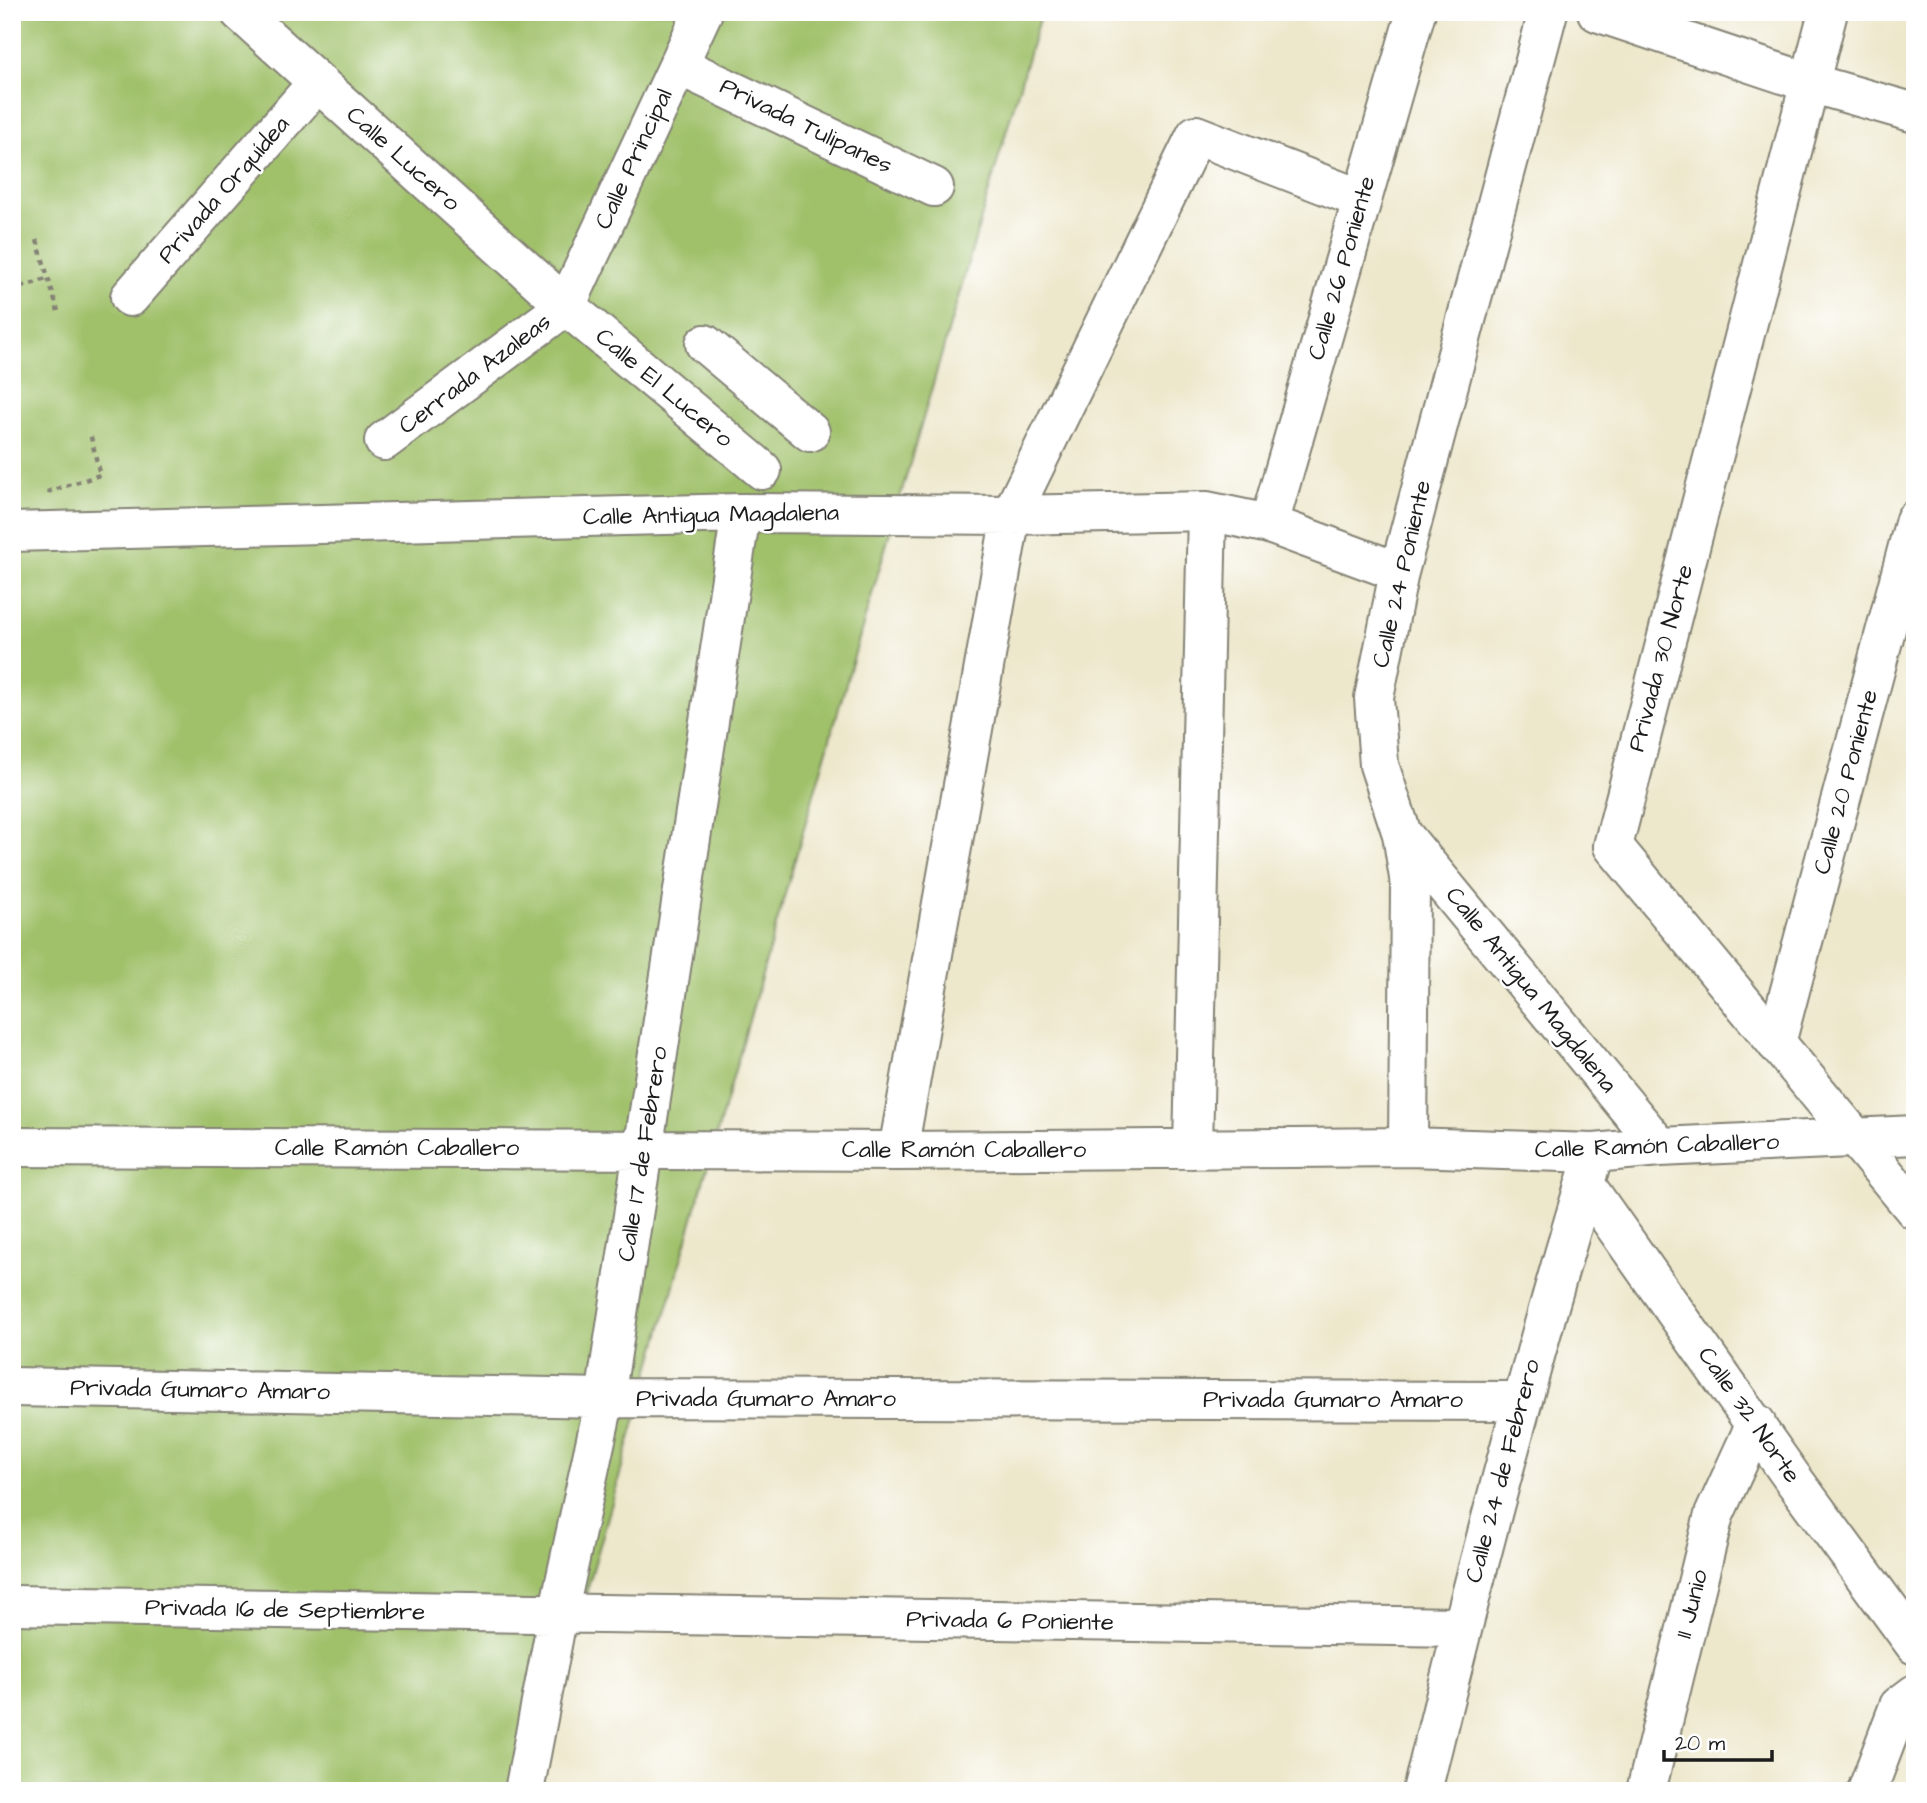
<svg xmlns="http://www.w3.org/2000/svg" width="1927" height="1803" font-family="'Architects Daughter',sans-serif">
<style>
.green{fill:#a0c16a;stroke:#5e6e43;stroke-width:2}
.lines{fill:none;stroke-linecap:round;stroke-linejoin:round}
.street-casing{stroke:#848274;stroke-width:42}
.path{stroke:#848274;stroke-width:4.5;stroke-dasharray:5 5;stroke-linecap:butt}
.street{stroke:#fff;stroke-width:38}
.labels{text-anchor:middle;dominant-baseline:central;stroke-width:5;stroke-linejoin:round;paint-order:stroke}
.street-label{font-size:24px;fill:#1c1c1c;stroke:#fff}
</style>
<rect width="100%" height="100%" fill="#fff"/>
<filter id="ink" filterUnits="userSpaceOnUse"><feTurbulence type="fractalNoise" baseFrequency=".0143" numOctaves="2"/><feDisplacementMap in="SourceGraphic" scale="14" xChannelSelector="R" yChannelSelector="G"/><feConvolveMatrix kernelMatrix="1 2 1 2 8 2 1 2 1" color-interpolation-filters="sRGB"/></filter>
<filter id="wash" filterUnits="userSpaceOnUse"><feTurbulence type="fractalNoise" baseFrequency=".00686" numOctaves="4" result="noise"/><feDisplacementMap in="SourceGraphic" scale="28" xChannelSelector="R" yChannelSelector="G"/><feGaussianBlur stdDeviation="1.57" result="paint"/><feColorMatrix in="noise" values="0 0 0 0 0 0 0 0 0 0 0 0 0 0 0 0 0 1.4 0 .05"/><feComposite in="paint" operator="in"/></filter>
<g filter="url(#wash)">
<rect width="100%" height="100%" fill="#ede7cb"/>
<!-- green -->
<path class="green" d="M12,12H1041L789,880L530,1791H12Z"/>
</g>
<g filter="url(#ink)">
<g class="lines">
<defs>
<path id="street" d="M240,12L566,306L762,470
M1597,12L1810,83L1915,113
M1828,12L1613,846L1915,1210
M678,65L934,187
M130,297L317,83
M705,344L810,432
M384,441L566,306L703,12
M1269,524L1416,12
M12,532L741,513L1011,515L1207,511L1269,524L1399,572
M1403,835L1660,1147
M1776,1043L1915,520
M12,1147L898,1151L1408,1147L1594,1153L1660,1147L1915,1135
M1408,1147L1410,884L1402,834L1379,765L1374,698L1399,572L1548,12
M1193,1149L1207,511
M898,1151L1011,515L1196,135L1361,199
M1585,1184L1791,1476L1915,1645
M12,1387L605,1398L1521,1401
M12,1605L1461,1627
M524,1791L558,1614L605,1398L741,513
M1422,1791C1474,1577 1530,1364 1594,1153
M1646,1791L1714,1515L1756,1423
M1867,1791L1899,1706L1915,1694"/>
</defs>
<!-- street casing -->
<use href="#street" class="street-casing"/>
<!-- path -->
<path class="path" d="M37,240L58,311
M12,290L50,278
M47,492L100,475L90,433"/>
<!-- street -->
<use href="#street" class="street"/>
</g>
</g>
<g class="labels">
<!-- street labels -->
<g class="street-label">
<text transform="translate(806 126) rotate(26)">Privada Tulipanes</text>
<text transform="translate(403 159) rotate(42)">Calle Lucero</text>
<text transform="translate(634 159) rotate(-65)">Calle Principal</text>
<text transform="translate(224 190) rotate(-49)">Privada Orquídea</text>
<text transform="translate(1342 268) rotate(-74)">Calle 26 Poniente</text>
<text transform="translate(475 374) rotate(-37)">Cerrada Azaleas</text>
<text transform="translate(664 388) rotate(40)">Calle El Lucero</text>
<text transform="translate(711 515) rotate(-1)">Calle Antigua Magdalena</text>
<text transform="translate(1402 574) rotate(-77)">Calle 24 Poniente</text>
<text transform="translate(1661 658) rotate(-75)">Privada 30 Norte</text>
<text transform="translate(1846 782) rotate(-75)">Calle 20 Poniente</text>
<text transform="translate(1531 990) rotate(51)">Calle Antigua Magdalena</text>
<text transform="translate(1657 1146) rotate(-2)">Calle Ramón Caballero</text>
<text x="397" y="1148">Calle Ramón Caballero</text>
<text x="964" y="1150">Calle Ramón Caballero</text>
<text transform="translate(643 1154) rotate(-81)">Calle 17 de Febrero</text>
<text transform="translate(200 1390) rotate(1)">Privada Gumaro Amaro</text>
<text x="766" y="1399">Privada Gumaro Amaro</text>
<text x="1333" y="1400">Privada Gumaro Amaro</text>
<text transform="translate(1749 1415) rotate(55)">Calle 32 Norte</text>
<text transform="translate(1503 1471) rotate(-75)">Calle 24 de Febrero</text>
<text transform="translate(1692 1604) rotate(-76)">11 Junio</text>
<text transform="translate(285 1610) rotate(1)">Privada 16 de Septiembre</text>
<text transform="translate(1010 1621) rotate(1)">Privada 6 Poniente</text>
</g>
</g>
<!-- margin -->
<rect width="1927" height="1803" fill="none" stroke="#fff" stroke-width="42"/>
<!-- scale -->
<path d="M1664 1750v10h108v-10" fill="none" stroke="#1c1c1c" stroke-width="3.5"/>
<text x="1675" y="1750" font-size="21" fill="#1c1c1c" stroke="#ffffff" stroke-width="5" paint-order="stroke">20 m</text>
</svg>
